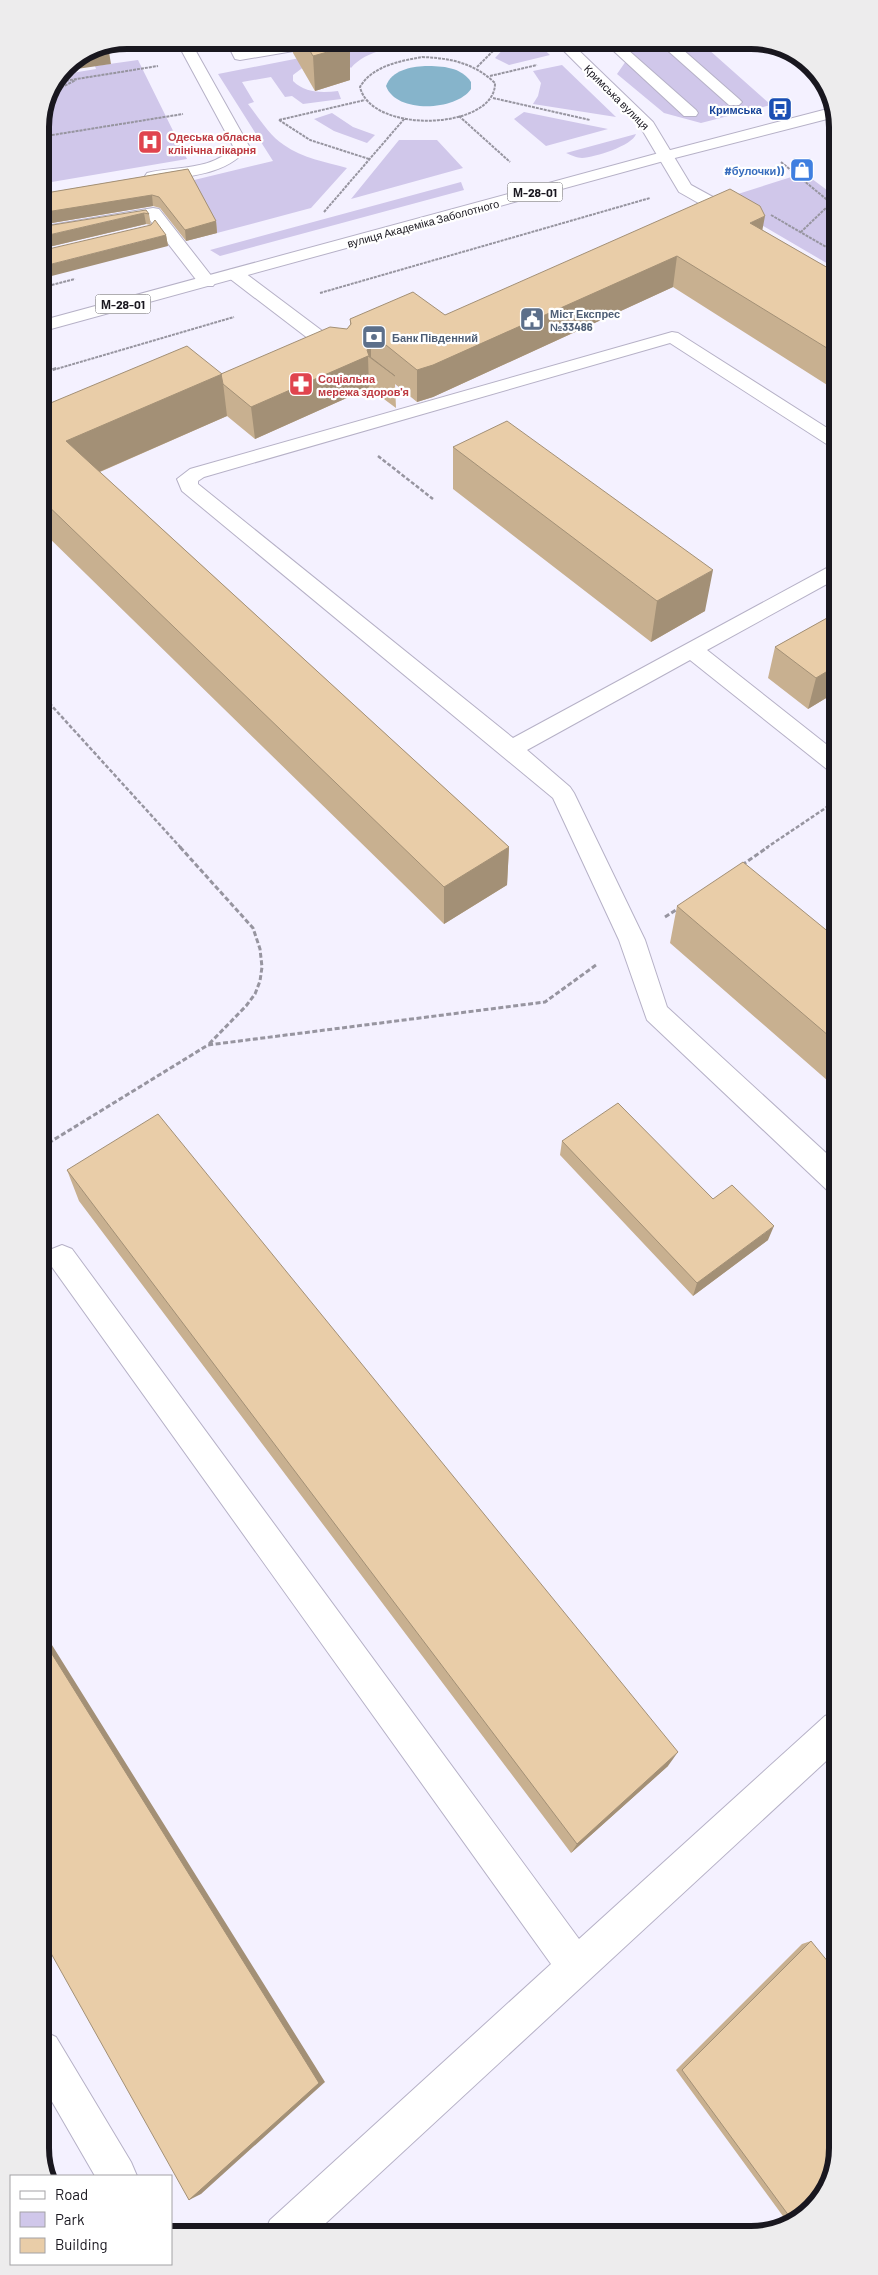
<svg xmlns="http://www.w3.org/2000/svg" width="878" height="2275" font-family="Barlow,sans-serif">
<style>
.green{fill:#d0c7ea}
.water{fill:#86b4cb}
.lines{fill:none;stroke-linecap:round;stroke-linejoin:round}
.minor-casing{stroke:#b6b1c7;stroke-width:2}
.highway-casing{stroke:#b6b1c7;stroke-width:2}
.path-far2{stroke:#9795a0;stroke-width:2;stroke-dasharray:3 1;stroke-linecap:butt}
.path-far1{stroke:#9795a0;stroke-width:2.5;stroke-dasharray:4 2;stroke-linecap:butt}
.path{stroke:#9795a0;stroke-width:3;stroke-dasharray:5 2.5;stroke-linecap:butt}
.minor{fill:#fff;fill-rule:evenodd}
.highway{fill:#fff;fill-rule:evenodd}
.wall{fill:#c8b090}
.shaded-wall{fill:#a39076}
.building{fill:#e9cda8;stroke:#a39076}
.labels{text-anchor:middle;dominant-baseline:central;stroke-width:4.5;stroke-linejoin:round;paint-order:stroke}
.far-street-label{font-size:11px;fill:#19171f;stroke:#fff}
.far-transit-label{font-size:11px;font-weight:bold;fill:#164399;stroke:#fff;text-anchor:end}
.far-health-label{font-size:11px;font-weight:bold;fill:#be3a42;stroke:#fff;text-anchor:start}
.far-shop-label{font-size:11px;font-weight:bold;fill:#366cbe;stroke:#fff;text-anchor:end}
.far-service-label{font-size:11px;font-weight:bold;fill:#4e5e75;stroke:#fff;text-anchor:start}
.shield{fill:#fff;stroke:#5e5d62;stroke-width:1}
.shield-label{font-size:12px;font-weight:bold;fill:#19171f}
.rim{fill:none;stroke:#19171f;stroke-width:6}
</style>
<rect width="100%" height="100%" fill="#f4f1ff"/>
<!-- green -->
<path class="green" d="M699,41L771,105L701,123L664,113L617,74L626,61L605,42Z
M536,42L550,55L509,65L495,58L509,43Z
M490,43L483,51C450,41 375,39 351,68L348,65L305,66L293,75V81C305,93 322,93 338,91L341,99L303,104L292,96L285,97L271,77L242,82L254,102L248,104C259,118 269,135 284,145C302,158 326,162 347,168L311,208L217,233L190,181L273,161L218,74L371,44Z
M138,60L187,159L40,184V121L63,71L66,74L96,69L95,66Z
M562,65L616,117L533,104L538,96L541,83L533,71Z
M524,112L608,129L546,146L514,119Z
M332,113L353,127L375,135L367,143L334,131L314,119Z
M636,134C632,146 595,157 582,158C577,158 571,155 566,153Z
M399,140H437L463,168L351,199Z
M804,173L835,196V268L719,200Z
M461,182L464,190L220,256L210,250Z"/>
<!-- water -->
<path class="water" d="M425,66C443,66 461,67 471,82V89C456,111 396,114 386,86C392,70 410,67 425,66Z"/>
<g class="lines">
<defs>
<path id="minor" d="M657,41H673L739,99L742,102L739,105H729Z
M555,42H570L653,122L691,185L744,214L746,218L744,222H732L679,192L641,128Z
M604,42H619L696,110L698,113L696,116H684Z
M318,44L311,48L240,60L235,59L228,45H242L245,51L280,45Z
M179,46H193L249,146C228,176 186,176 153,181L147,179L145,176L147,173C174,166 215,171 233,146Z
M153,208L159,209L213,278L216,282L213,286H201L149,219L40,237V227Z
M235,269L241,270L349,351L351,355L349,359H335L229,278L226,274L229,270Z
M672,332L678,333L835,433V447L828,445L670,343L204,477L198,481V484L513,738L836,563V579L707,650L836,752V772L828,770L690,660L527,750L570,787L574,793L645,940L667,1007L837,1163V1193L827,1190L647,1020L619,940L553,798L182,491L177,479L190,469Z
M62,1245L72,1249L579,1939L825,1716L837,1711V1751L314,2234H264L270,2220L551,1964L52,1267L48,1258L52,1249Z
M43,2031L56,2037L131,2162L137,2176H95L43,2086Z"/>
<path id="highway" d="M835,107V117L671,159L40,332V321L659,153Z"/>
</defs>
<!-- minor casing -->
<use href="#minor" class="minor-casing"/>
<!-- highway casing -->
<use href="#highway" class="highway-casing"/>
<!-- path-far2 -->
<path class="path-far2" d="M422,57C450,58 474,63 495,83C496,130 371,135 360,87C372,66 400,61 422,57Z
M477,67L501,43
M490,76L537,65
M58,82L158,66
M54,91L76,80
M493,98L590,120
M459,116L510,162
M279,120L310,140L369,159
M279,120L365,100
M40,137L183,114
M781,162L831,203L801,232
M324,212L405,118
M771,215L835,252
M40,288L75,279
M320,293L650,198
M53,370L234,317"/>
<!-- path-far1 -->
<path class="path-far1" d="M41,373L57,368
M378,456L433,499
M41,694L181,848
M766,848L836,801"/>
<!-- path -->
<path class="path" d="M180,847L253,928L260,949L262,967L260,981L255,994L246,1006L208,1045
M742,865L768,847
M665,917L679,908
M42,1147L208,1045L545,1002L596,965"/>
<!-- minor -->
<use href="#minor" class="minor"/>
<!-- highway -->
<use href="#highway" class="highway"/>
</g>
<!-- wall -->
<path class="wall" d="M350,44V80L315,91L293,53L292,45Z
M188,169L216,221L217,233L186,241L160,208L153,206L40,225V194Z
M146,210L149,214L151,225L166,235L168,246L151,225L146,224L40,249Z
M762,230L835,272V390L673,287L433,397L417,402L395,384L396,408L369,388L255,439L227,416L100,472L509,847L507,885L444,924L41,530V407L221,374L347,329L350,325V319L445,315Z
M453,447L705,611L651,642L453,489Z
M836,613V692L808,709L768,678L775,647Z
M677,906L836,938V1088L670,943Z
M562,1141L713,1199L768,1240L693,1296L560,1155Z
M67,1170L668,1766L571,1853L79,1201Z
M811,1941L820,2201L788,2223L676,2070L802,1944Z"/>
<!-- shaded-wall -->
<path class="shaded-wall" d="M349,44H350V80L315,91L313,56Z
M94,46H108L111,64L63,71L66,65Z
M152,195L153,206L40,225V213Z
M144,213L146,224L40,249V237Z
M765,216L759,248L750,223Z
M216,221L217,233L186,241L185,230Z
M166,235L168,246L40,279V267Z
M677,256L673,287L433,397L417,402V370Z
M371,345V358L368,356L369,388L255,439L251,407L367,350Z
M222,374L227,416L76,482L66,441Z
M713,570L705,611L651,642L657,601Z
M836,666V692L808,709L816,678Z
M509,847L507,885L444,924V887Z
M774,1226L768,1240L693,1296L697,1283Z
M42,1629L325,2082L201,2194L189,2200L42,1638Z
M678,1752L668,1766L571,1853L577,1844Z"/>
<!-- building -->
<path class="building" d="M306,44H349V46L313,56Z
M188,169L216,221L185,230L159,197L152,195L40,213V194Z
M730,189L760,206L765,216L750,223L835,272V353L677,256L433,365L417,370L386,345H371L367,350L369,356L395,376L368,356L251,407L223,384L221,374L330,327L347,329L351,324L350,319L413,292L445,315Z
M146,210L149,214L144,213L40,237V227Z
M155,220L166,235L40,267V251L151,225Z
M187,346L222,374L66,441L509,847L444,887L41,499V407Z
M507,421L713,570L657,601L453,447Z
M836,613V666L816,678L775,647Z
M743,862L836,938V1042L677,906Z
M618,1103L713,1199L732,1185L774,1226L697,1283L562,1141Z
M158,1114L678,1752L577,1844L67,1170Z
M42,1638L319,2083L189,2200L43,1939Z
M811,1941L838,1974V2148L820,2201L792,2220L682,2070Z"/>
<!-- icons -->
<defs>
<symbol id="bus-square" viewBox="-11 -11 22 22"><rect x="-9" y="-9" width="18" height="18" rx="4" fill="#1a4fb4" stroke="#fff"/><path d="M-5-6H5V4H4V6H2V4H-2V6H-4V4H-5ZM-3.5-4V0h7V-4ZM-3.5 1.2v1.5H-2V1.2ZM2 1.2v1.5H3.5V1.2Z" fill="#fff"/></symbol>
<symbol id="hospital-square" viewBox="-11 -11 22 22"><rect x="-9" y="-9" width="18" height="18" rx="4" fill="#e0444e" stroke="#fff"/><path d="M-5-5h3v3.5h4V-5h3V5h-3V1.5h-4V5h-3Z" fill="#fff"/></symbol>
<symbol id="shop-square" viewBox="-11 -11 22 22"><rect x="-9" y="-9" width="18" height="18" rx="4" fill="#3f7fe0" stroke="#fff"/><path d="M-5-2.5h2.3a2.7 3.5 0 0 1 5.4 0H5L5.5 6h-11ZM-1.5-2.5h3a1.5 2.3 0 0 0-3 0Z" fill="#fff"/></symbol>
<symbol id="civic-square" viewBox="-11 -11 22 22"><rect x="-9" y="-9" width="18" height="18" rx="4" fill="#5c6f8a" stroke="#fff"/><path d="M-.6-6.5H3V-4.5H.6V-3L4-1V1h2V6H-6V1h2V-1L-.6-3ZM-1.2 2.5V6h2.4V2.5Z" fill="#fff"/></symbol>
<symbol id="bank-square" viewBox="-11 -11 22 22"><rect x="-9" y="-9" width="18" height="18" rx="4" fill="#5c6f8a" stroke="#fff"/><path d="M-6-4H6V4H-6ZM0-2.3a2.3 2.3 0 1 0 0 4.6a2.3 2.3 0 1 0 0-4.6Z" fill="#fff"/></symbol>
<symbol id="pharmacy-square" viewBox="-11 -11 22 22"><rect x="-9" y="-9" width="18" height="18" rx="4" fill="#e0444e" stroke="#fff"/><path d="M-2-6h4v4h4v4h-4v4h-4v-4h-4v-4h4Z" fill="#fff"/></symbol>
</defs>
<g fill-rule="evenodd">
<use href="#bus-square" x="766" y="95" width="28" height="28"/>
<use href="#hospital-square" x="136" y="128" width="28" height="28"/>
<use href="#shop-square" x="788" y="156" width="28" height="28"/>
<use href="#civic-square" x="518" y="305" width="28" height="28"/>
<use href="#bank-square" x="360" y="323" width="28" height="28"/>
<use href="#pharmacy-square" x="287" y="370" width="28" height="28"/>
</g>
<g class="labels">
<!-- far-street labels -->
<g class="far-street-label">
<text transform="translate(617 97) rotate(45)">Кримська вулиця</text>
<text transform="translate(423 223) rotate(-15)">вулиця Академіка Заболотного</text>
</g>
<!-- far-transit labels -->
<g class="far-transit-label">
<text x="762" y="109">Кримська</text>
</g>
<!-- far-health labels -->
<g class="far-health-label">
<text x="168" y="136">Одеська обласна<tspan x="168" dy="13">клінічна лікарня</tspan></text>
<text x="318" y="378">Соціальна<tspan x="318" dy="13">мережа здоров'я</tspan></text>
</g>
<!-- far-shop labels -->
<g class="far-shop-label">
<text x="784" y="170">#булочки))</text>
</g>
<!-- far-service labels -->
<g class="far-service-label">
<text x="550" y="313">Міст Експрес<tspan x="550" dy="13">№33486</tspan></text>
<text x="392" y="337">Банк Південний</text>
</g>
<!-- shield labels -->
<g class="shield">
<rect x="507.5" y="182.5" width="55" height="19" rx="4"/>
<rect x="95.5" y="294.5" width="55" height="19" rx="4"/>
</g>
<g class="shield-label">
<text x="535" y="192">М-28-01</text>
<text x="123" y="304">М-28-01</text>
</g>
</g>
<!-- crop -->
<path d="M0 0H878V2275H0ZM127 49H751A78 78 0 0 1 829 127V2148A78 78 0 0 1 751 2226H127A78 78 0 0 1 49 2148V127A78 78 0 0 1 127 49Z" fill="#edeced" fill-rule="evenodd"/>
<path class="rim" d="M127 49H751A78 78 0 0 1 829 127V2148A78 78 0 0 1 751 2226H127A78 78 0 0 1 49 2148V127A78 78 0 0 1 127 49Z"/>
<!-- legend -->
<rect x="10" y="2175" width="162" height="90" fill="#ffffff" stroke="#a3a2a5"/>
<rect x="20" y="2191" width="25" height="8" fill="#ffffff" stroke="#a3a2a5"/>
<text x="55" y="2200" font-size="15" fill="#19171f">Road</text>
<rect x="20" y="2212" width="25" height="15" fill="#d0c7ea" stroke="#a3a2a5"/>
<text x="55" y="2225" font-size="15" fill="#19171f">Park</text>
<rect x="20" y="2238" width="25" height="15" fill="#e9cda8" stroke="#a3a2a5"/>
<text x="55" y="2250" font-size="15" fill="#19171f">Building</text>
</svg>
